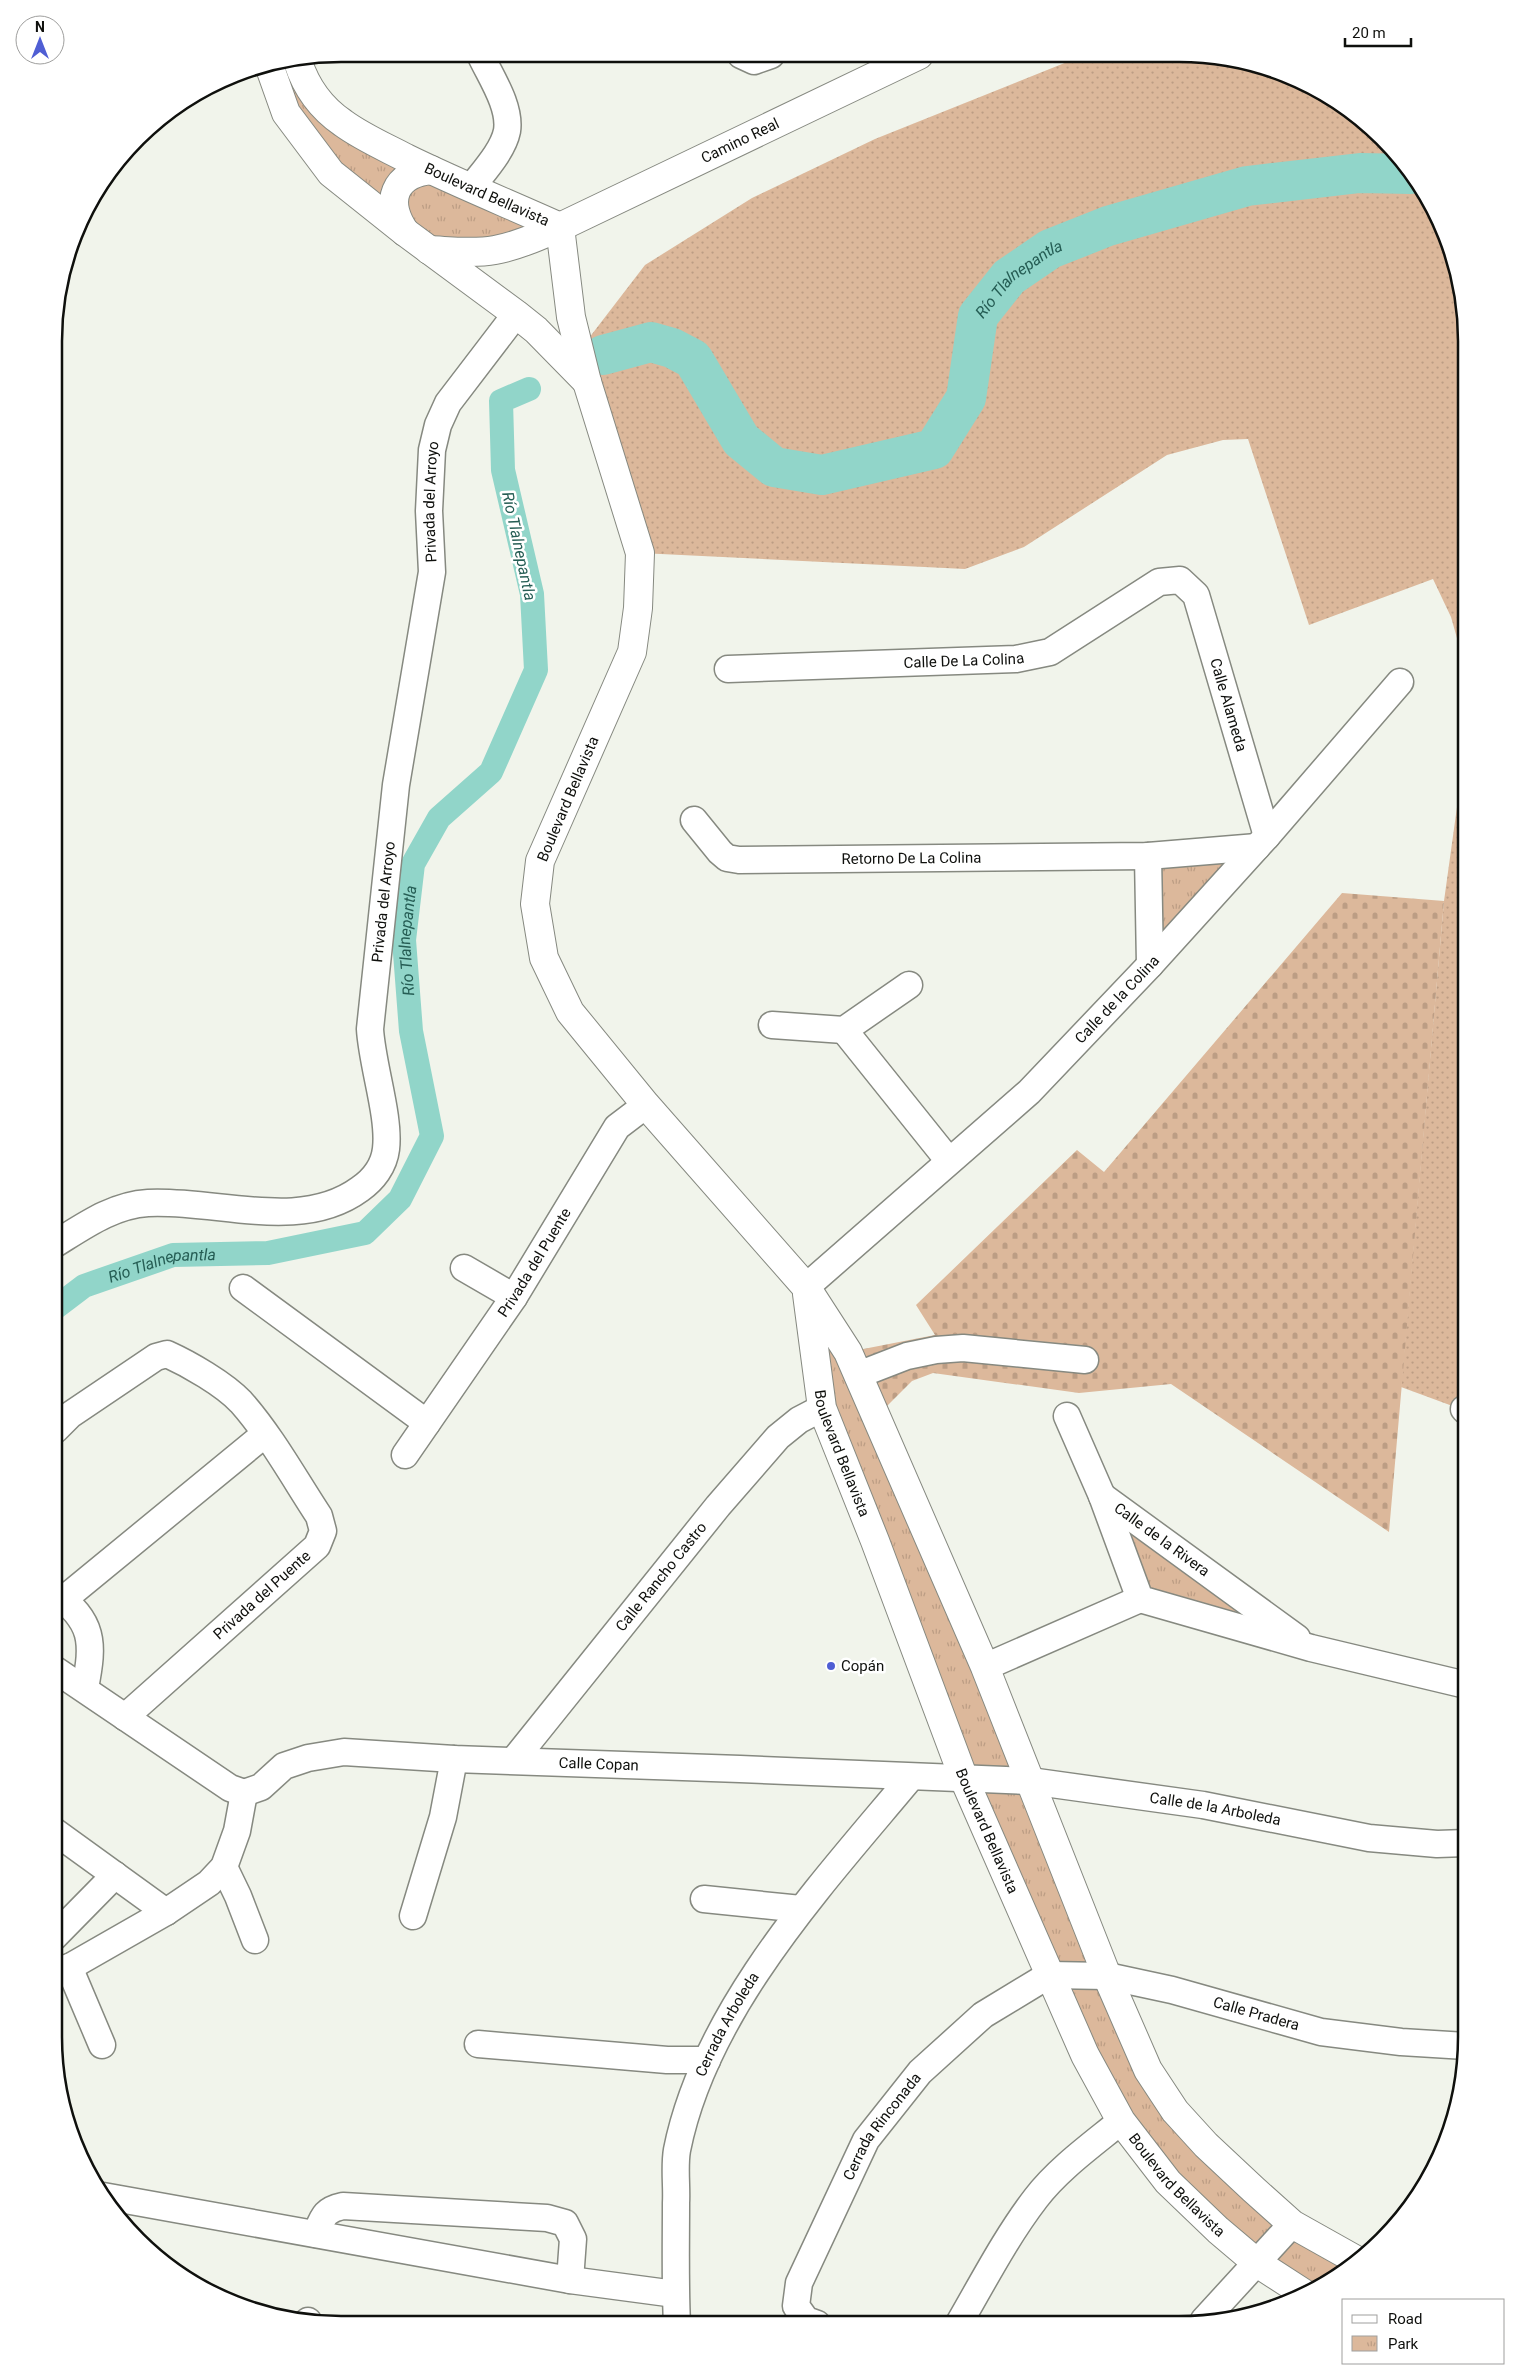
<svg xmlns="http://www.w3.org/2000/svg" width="1520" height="2379" font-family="Roboto,sans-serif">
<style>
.grass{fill:url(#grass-dots)}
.cemetery{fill:url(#cemetery-stones)}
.park{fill:url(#park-tufts)}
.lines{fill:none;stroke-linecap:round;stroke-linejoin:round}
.canal{stroke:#91d5c9;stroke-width:24}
.river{stroke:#91d5c9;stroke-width:40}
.street-casing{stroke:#868980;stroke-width:29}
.secondary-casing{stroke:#868980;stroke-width:30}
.street{stroke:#fff;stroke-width:26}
.secondary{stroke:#fff;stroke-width:28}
.poi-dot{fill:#4f5ed4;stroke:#fff;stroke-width:2}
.labels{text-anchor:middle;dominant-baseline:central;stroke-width:5;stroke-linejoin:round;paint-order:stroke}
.street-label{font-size:15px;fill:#0f100d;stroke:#fff}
.poi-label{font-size:15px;fill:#0f100d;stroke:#fff;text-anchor:start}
.water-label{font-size:16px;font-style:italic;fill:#255d54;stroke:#fff}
.rim{fill:none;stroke:#0f100d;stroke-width:2.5}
</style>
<defs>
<pattern id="grass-dots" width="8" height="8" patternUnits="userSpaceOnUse" patternTransform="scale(1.25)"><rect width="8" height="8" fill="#dcb89b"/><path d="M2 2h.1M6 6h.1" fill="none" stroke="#bc9d84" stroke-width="1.8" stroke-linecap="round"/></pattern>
<pattern id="cemetery-stones" width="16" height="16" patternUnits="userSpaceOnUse" patternTransform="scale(1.25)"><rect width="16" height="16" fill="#dcb89b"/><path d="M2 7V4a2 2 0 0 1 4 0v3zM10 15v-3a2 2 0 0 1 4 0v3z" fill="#bc9d84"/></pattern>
<pattern id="park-tufts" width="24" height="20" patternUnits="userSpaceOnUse" patternTransform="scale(1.25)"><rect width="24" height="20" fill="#dcb89b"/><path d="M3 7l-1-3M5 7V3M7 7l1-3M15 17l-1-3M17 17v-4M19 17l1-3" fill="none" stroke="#bc9d84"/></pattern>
</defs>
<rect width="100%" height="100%" fill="#f1f4eb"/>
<!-- grass -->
<path class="grass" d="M1082,56H1216L1289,76L1353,113L1407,166L1444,231L1466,342V670L1451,617L1433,579L1309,625L1248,439L1223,440L1167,455L1024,547L965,569L640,553L579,351L645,265L752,198L875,139Z
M1466,742V1411L1401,1387L1444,901Z"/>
<!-- cemetery -->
<path class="cemetery" d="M1342,893L1444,901L1389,1532L1171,1384L1079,1393L933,1373L912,1381L876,1417L848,1352L935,1335L916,1305L1077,1150L1104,1172Z"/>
<!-- park -->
<path class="park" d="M298,62L318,100L560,227L429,250L359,195L270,68Z
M1257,847L1150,965L1148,856Z
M806,1287L1175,2111L1354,2266L1305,2294L1121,2121L822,1408Z
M1102,1496L1311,1648L1140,1599Z"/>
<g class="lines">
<!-- canal -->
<path class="canal" id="s1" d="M55,1308L84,1286L173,1255L268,1253L365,1233L400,1199L432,1136L411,1031L404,940L413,864L439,818L491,772L536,670L532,594L503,470L501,401L529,389"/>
<!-- river -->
<path class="river" id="s2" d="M603,355L651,342L672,348L693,359L741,440L774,467L822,475L934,449L966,398L978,316L1009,277L1050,249L1108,226L1247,186L1360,173L1411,174"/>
<defs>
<g id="street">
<path d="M741,55L754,61L771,55"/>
<path d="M471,188C483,172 503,151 507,131C511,106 490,76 480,54"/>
<path id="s3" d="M728,669L1016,659L1050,652L1159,582L1180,580L1196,595L1267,836"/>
<path id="s4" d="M694,820L720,852L727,858L739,860L1148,856L1257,847"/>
<path d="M1148,856L1150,965"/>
<path d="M772,1025L844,1030L909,985"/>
<path d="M844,1030L949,1161"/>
<path id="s5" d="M55,1244C84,1226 113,1205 148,1203C216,1199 300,1233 360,1189C373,1180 384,1166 386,1149C390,1116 372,1065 370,1029L396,785L432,572L429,511L432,450L438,425L448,403L516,314"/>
<path d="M464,1268L514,1297"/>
<path id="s6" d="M806,1287L1029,1092L1150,965L1267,836L1400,682"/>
<path d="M243,1288L427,1423"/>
<path d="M858,1375L907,1356L936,1350L963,1348L1085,1360"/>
<path d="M1464,1409L1466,1411"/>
<path d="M1067,1416L1102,1496L1140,1599L1311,1648L1466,1685"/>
<path d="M55,1430L70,1415L156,1357L167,1354C189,1364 224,1384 241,1402C271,1436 294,1478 319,1516L323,1531L317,1546L125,1717"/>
<path id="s7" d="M405,1455L514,1297L617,1127L646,1105"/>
<path id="s8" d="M1102,1496L1297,1638"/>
<path d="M54,1592C94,1622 94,1642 85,1688"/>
<path d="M64,1599L265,1434"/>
<path d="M985,1667L1140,1599"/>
<path d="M54,1669L230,1788L244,1793"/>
<path id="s9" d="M514,1760L718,1506L778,1437L799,1420L822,1408"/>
<path id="s10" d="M244,1793L261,1787L284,1766L308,1758L344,1752L454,1759L740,1769L1030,1781L1203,1805L1369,1838L1437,1844L1466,1843"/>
<path d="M54,1831L166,1912"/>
<path d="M224,1867L238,1896L255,1940"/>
<path d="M704,1899L801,1909"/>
<path d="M413,1916L443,1817L454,1759"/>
<path d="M54,1937L115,1875"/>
<path d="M69,1967L102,2045"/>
<path d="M54,1976L166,1912L209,1883L224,1867L237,1831L244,1793"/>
<path d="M478,2044L667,2060H707"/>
<path d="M103,2196L570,2280L675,2294"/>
<path d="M316,2234C323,2217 324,2210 343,2206L547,2218L565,2223L573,2239L570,2280"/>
<path d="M1204,2320L1292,2224"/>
<path d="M308,2321V2323"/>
<path id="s11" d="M677,2324C675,2284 676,2243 676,2203C677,2186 674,2167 677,2150C705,2009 822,1884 911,1777"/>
<path id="s12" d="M817,2324L806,2320L796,2306L799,2283L866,2140L920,2072L983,2015L1049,1975L1107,1976L1172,1990L1321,2032L1401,2042L1466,2046"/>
<path d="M958,2325C983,2282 1006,2237 1036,2198C1058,2169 1093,2144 1121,2121"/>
</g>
<g id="secondary">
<path id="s13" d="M298,62C306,87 321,108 343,123C362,137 385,147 406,158C457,183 509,204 560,227"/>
<path d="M270,68L286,113L331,173L405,232L516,314L536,330L587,382"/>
<path d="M560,227L571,317L587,382L640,553L638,608L632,652L540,861L535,904L544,958L570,1012L646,1105L806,1287L848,1352L985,1667L1107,1976L1148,2070L1175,2111L1206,2145L1253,2189L1292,2224L1358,2261"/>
<path d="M405,232C384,201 394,174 431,170"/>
<path id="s14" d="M429,250C451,251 473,254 495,250C517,246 539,236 560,227L919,55"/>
<path id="s15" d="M807,1294L822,1408L875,1541L964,1779L1085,2055L1121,2121L1168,2182L1218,2230L1257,2263L1305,2294"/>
</g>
</defs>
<!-- street casing -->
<use href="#street" class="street-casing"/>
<!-- secondary casing -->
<use href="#secondary" class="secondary-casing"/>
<!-- street -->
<use href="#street" class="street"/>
<!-- secondary -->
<use href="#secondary" class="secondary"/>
</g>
<!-- markers -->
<circle class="poi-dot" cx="831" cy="1666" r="5"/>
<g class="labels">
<!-- street labels -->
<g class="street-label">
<text stroke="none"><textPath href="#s14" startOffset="335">Camino Real</textPath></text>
<text stroke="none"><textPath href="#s13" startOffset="238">Boulevard Bellavista</textPath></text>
<text stroke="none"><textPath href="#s5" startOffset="1022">Privada del Arroyo</textPath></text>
<text stroke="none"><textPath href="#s3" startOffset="236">Calle De La Colina</textPath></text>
<text stroke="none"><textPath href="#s3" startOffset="610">Calle Alameda</textPath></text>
<text transform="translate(568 799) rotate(-67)">Boulevard Bellavista</text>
<text stroke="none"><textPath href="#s4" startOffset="235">Retorno De La Colina</textPath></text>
<text stroke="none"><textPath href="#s5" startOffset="618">Privada del Arroyo</textPath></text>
<text stroke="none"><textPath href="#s6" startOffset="424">Calle de la Colina</textPath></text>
<text stroke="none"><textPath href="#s7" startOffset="232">Privada del Puente</textPath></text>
<text stroke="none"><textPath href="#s15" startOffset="164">Boulevard Bellavista</textPath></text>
<text stroke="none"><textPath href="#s8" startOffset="74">Calle de la Rivera</textPath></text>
<text stroke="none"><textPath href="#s9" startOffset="235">Calle Rancho Castro</textPath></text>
<text transform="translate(262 1595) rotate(-42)">Privada del Puente</text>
<text stroke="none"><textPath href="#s10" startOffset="366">Calle Copan</textPath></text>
<text stroke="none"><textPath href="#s10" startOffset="985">Calle de la Arboleda</textPath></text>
<text stroke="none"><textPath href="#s15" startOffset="569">Boulevard Bellavista</textPath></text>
<text stroke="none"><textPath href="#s12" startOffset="671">Calle Pradera</textPath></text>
<text stroke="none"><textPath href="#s11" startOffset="310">Cerrada Arboleda</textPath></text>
<text stroke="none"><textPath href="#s12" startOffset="230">Cerrada Rinconada</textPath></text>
<text stroke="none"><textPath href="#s15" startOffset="974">Boulevard Bellavista</textPath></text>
</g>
<!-- poi labels -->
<g class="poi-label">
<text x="841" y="1666">Copán</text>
</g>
<!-- water labels -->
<g class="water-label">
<text stroke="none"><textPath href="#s2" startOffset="595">Río Tlalnepantla</textPath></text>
<text transform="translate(519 546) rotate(78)">Río Tlalnepantla</text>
<text stroke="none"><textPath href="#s1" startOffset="642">Río Tlalnepantla</textPath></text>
<text stroke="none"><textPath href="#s1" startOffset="118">Río Tlalnepantla</textPath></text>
</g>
</g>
<!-- crop -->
<path d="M0 0H1520V2379H0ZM341 62H1179A279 279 0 0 1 1458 341V2037A279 279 0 0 1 1179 2316H341A279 279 0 0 1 62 2037V341A279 279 0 0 1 341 62Z" fill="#fff" fill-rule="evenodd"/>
<path class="rim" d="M341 62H1179A279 279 0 0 1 1458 341V2037A279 279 0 0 1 1179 2316H341A279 279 0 0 1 62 2037V341A279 279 0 0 1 341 62Z"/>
<!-- legend -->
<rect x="1342" y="2299" width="162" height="65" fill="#ffffff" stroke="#9f9f9e"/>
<rect x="1352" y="2315" width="25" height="8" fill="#ffffff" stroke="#9f9f9e"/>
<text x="1388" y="2324" font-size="15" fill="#0f100d">Road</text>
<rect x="1352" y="2336" width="25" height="15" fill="url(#park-tufts)" stroke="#9f9f9e"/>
<text x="1388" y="2349" font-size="15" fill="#0f100d">Park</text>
<!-- north arrow -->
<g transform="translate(40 40)"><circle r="24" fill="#ffffff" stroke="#9f9f9e"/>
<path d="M0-4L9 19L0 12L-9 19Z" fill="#4f5ed4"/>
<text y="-8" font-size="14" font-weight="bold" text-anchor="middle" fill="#0f100d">N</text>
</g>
<!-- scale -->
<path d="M1345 38v8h66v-8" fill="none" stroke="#0f100d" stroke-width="2.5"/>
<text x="1352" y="38" font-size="15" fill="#0f100d" stroke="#ffffff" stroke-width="4" paint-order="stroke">20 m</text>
</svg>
